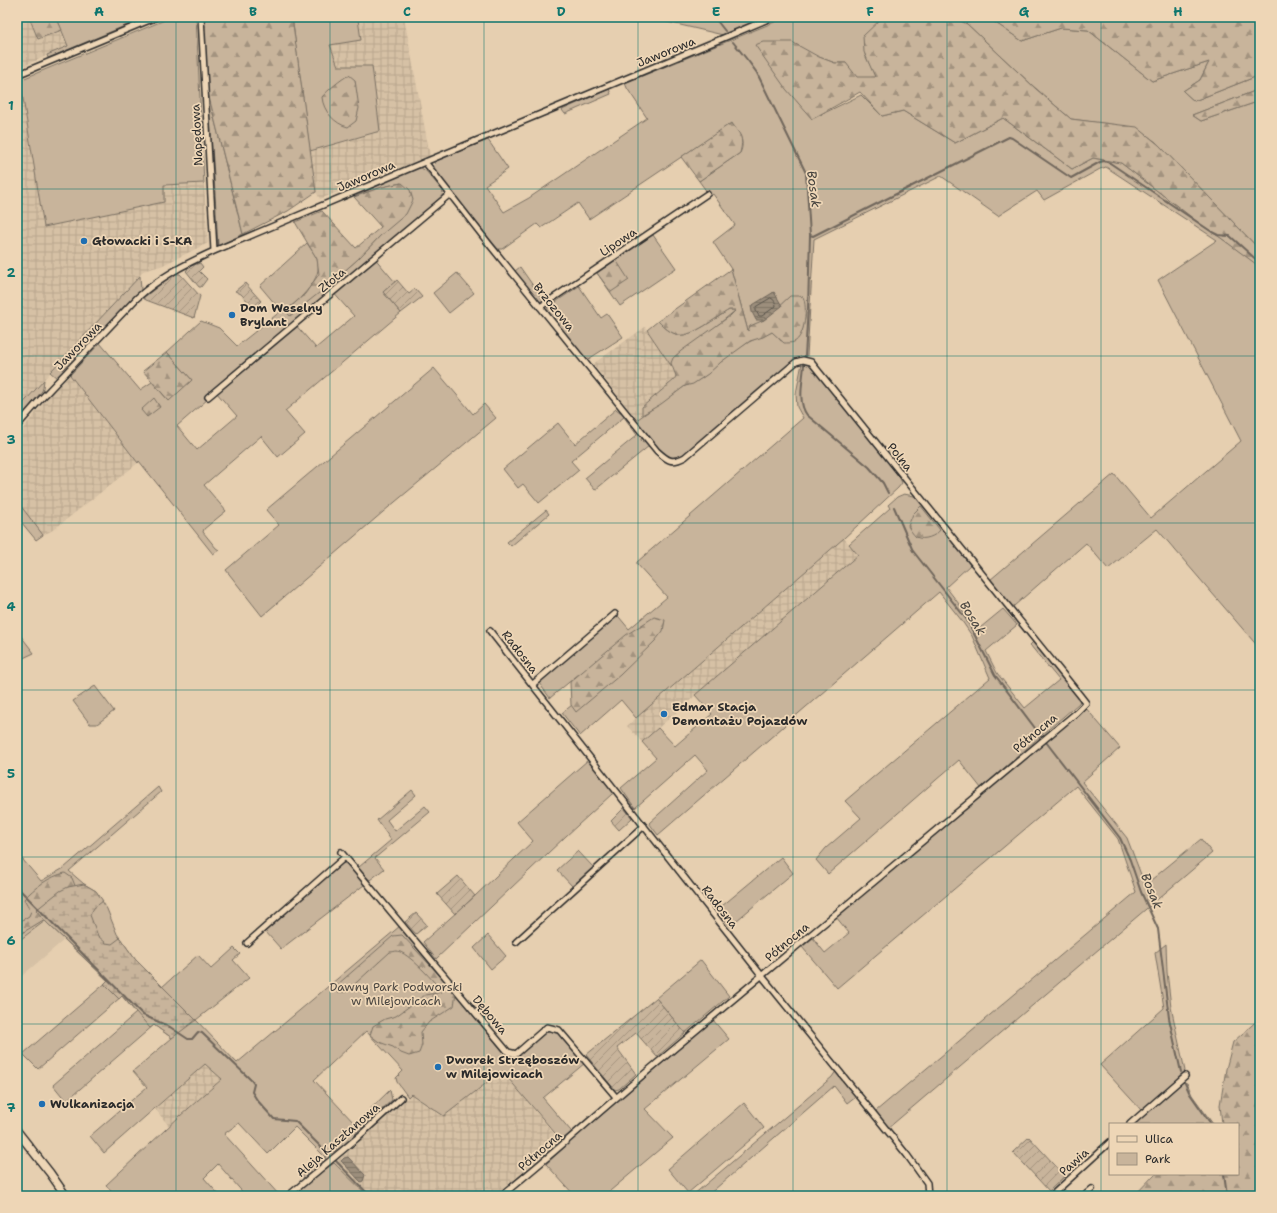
<svg xmlns="http://www.w3.org/2000/svg" width="1277" height="1213" font-family="'Shantell Sans',sans-serif">
<style>
.built{fill:#d6c1a5}
.industrial{fill:url(#industrial-grid)}
.green{fill:#c8b49b;stroke:#7a7063;fill-rule:evenodd}
.forest{fill:url(#forest-firs);stroke:#7a7063}
.wetland{fill:url(#wetland-marsh);stroke:#7a7063}
.garden{fill:url(#garden-furrows);stroke:#7a7063}
.water{fill:url(#water-rules);stroke:#6f665b}
.lines{fill:none;stroke-linecap:round;stroke-linejoin:round}
.shore{stroke:#58534b;stroke-width:1}
.stream{stroke:#6f665b;stroke-width:2}
.street-casing{stroke:#2b2b2b;stroke-width:8}
.secondary-casing{stroke:#2b2b2b;stroke-width:10}
.street{stroke:#eed6b6;stroke-width:5}
.secondary{stroke:#eed6b6;stroke-width:7}
.grid{fill:none;stroke:#0f766e;stroke-width:1;stroke-opacity:0.55}
.poi-dot{fill:#1f6fb2;stroke:#eed6b6;stroke-width:1.5}
.labels{text-anchor:middle;dominant-baseline:central;stroke-width:3.5;stroke-linejoin:round;paint-order:stroke}
.street-label{font-size:12px;fill:#2b2b2b;stroke:#eed6b6}
.poi-label{font-size:12px;font-weight:bold;fill:#2b2b2b;stroke:#eed6b6;text-anchor:start}
.park-label{font-size:12px;fill:#4a4641;stroke:#eed6b6}
.water-label{font-size:13px;font-style:italic;fill:#47443f;stroke:#eed6b6}
.neatline{fill:none;stroke:#0f766e;stroke-width:1.5}
.grid-label{font-size:13px;text-anchor:middle;font-weight:bold;fill:#0f766e}
</style>
<defs>
<pattern id="industrial-grid" width="8" height="8" patternUnits="userSpaceOnUse"><rect width="8" height="8" fill="#d6c1a5"/><path d="M0 4h8M4 0v8" fill="none" stroke="#b8a68e"/></pattern>
<pattern id="forest-firs" width="22" height="20" patternUnits="userSpaceOnUse"><rect width="22" height="20" fill="#c8b49b"/><path d="M5 1l3.5 6h-7zM16 11l3.5 6h-7z" fill="#a3937f"/></pattern>
<pattern id="wetland-marsh" width="20" height="14" patternUnits="userSpaceOnUse"><rect width="20" height="14" fill="#c8b49b"/><path d="M1 5h8M5 5V1M11 12h8M15 12V8" fill="none" stroke="#a3937f"/></pattern>
<pattern id="garden-furrows" width="10" height="10" patternUnits="userSpaceOnUse"><rect width="10" height="10" fill="#c8b49b"/><path d="M-1 1l2-2M0 10L10 0M9 11l2-2" fill="none" stroke="#a3937f"/></pattern>
<pattern id="water-rules" width="6" height="5" patternUnits="userSpaceOnUse"><rect width="6" height="5" fill="#9c8e7b"/><path d="M0 2.5h6" fill="none" stroke="#7f7465"/></pattern>
</defs>
<rect width="100%" height="100%" fill="#e6cfb0"/>
<filter id="ink" filterUnits="userSpaceOnUse"><feTurbulence type="fractalNoise" baseFrequency=".025" numOctaves="2"/><feDisplacementMap in="SourceGraphic" scale="8" xChannelSelector="R" yChannelSelector="G"/><feConvolveMatrix kernelMatrix="1 2 1 2 8 2 1 2 1" color-interpolation-filters="sRGB"/></filter>
<g filter="url(#ink)">
<!-- built -->
<path class="built" d="M45,921L64,940L17,980V943Z"/>
<!-- industrial -->
<path class="industrial" d="M17,17H29L39,39L62,30L69,46L17,69Z
M369,17H404L430,156L320,199L316,192L310,151L380,131L338,66L330,45L358,19Z
M20,80L44,227L163,185L204,183L208,243L161,266L143,271L137,280L64,357L18,409L17,401V81Z
M645,327L684,385L663,402L637,420L593,364Z
M70,375L138,463L53,530L43,535L17,502V436L49,396Z
M844,538L858,555L642,742L627,726Z
M205,1064L222,1079L169,1126L155,1109Z
M503,1072L560,1141L494,1196H368L334,1163L345,1154L411,1094L444,1115Z"/>
<!-- green -->
<path class="green" d="M66,17H146L48,58L47,55L68,46L58,21Z
M172,17H196L204,183L164,185V202L44,227L20,80Z
M292,17H369L358,19L361,40L330,45L338,66H372L380,131L310,151Z
M646,17H746L751,23L723,35Z
M787,17H883L878,20L865,55L876,77L855,79L846,63H835L819,57L812,119L861,95L882,116L903,111L955,143L1003,118L1072,169L1093,158L1121,163L1203,226L1221,238L1260,266V649L1157,529L1108,569L1086,543L1014,606L1011,607L990,580L1114,474L1151,518L1241,441L1158,280L1217,240L1106,167L1100,169L1044,200L1037,191L998,216L941,176L814,239L807,356L800,358L794,361L685,454C680,456 675,458 670,457C658,454 643,431 635,421L685,386C700,382 709,372 721,362C729,355 739,348 749,342C756,338 764,336 772,332L776,335L781,341L802,332L806,313L790,296L781,305L773,292L762,321L764,320L748,331L731,269L713,242L735,225L713,194L710,196L699,181L740,153C746,141 738,132 732,123L589,219L578,203L541,228L537,224L502,249H498L493,243L434,170V167L435,162L440,159L488,140L508,169L485,185L504,212L529,198L647,118L627,88L625,83Z
M952,17H991L993,21L1022,41L1061,28L1088,30L1152,81L1209,62L1200,80L1183,91L1194,101L1260,75V89L1192,115L1201,121L1260,101V250L1156,142L1137,128L1071,119L1032,85L967,24Z
M609,89L611,94L565,114L562,110Z
M208,93L243,234L218,246L214,175Z
M421,168L426,171L443,191L442,196L373,256L395,282L383,292L401,313L285,411L305,434L278,457L261,436L204,485L226,511L204,529L203,532L216,548L219,550L213,554L139,461L138,463L70,375L100,343L140,390L152,382L168,400L192,380L167,352L201,321L219,328L237,346L281,311L260,286L307,243C310,248 315,254 317,259C324,279 300,298 286,311L324,289L358,259L380,236L401,183L382,187L354,197L414,169ZM331,290L354,316L316,348L293,322ZM216,392L237,416L197,450L177,426Z
M653,235L676,268L620,306L597,273Z
M520,267L543,300L539,302L515,271Z
M457,273L474,293L449,313L433,293Z
M140,276L141,290L57,378L50,372Z
M579,286L601,318L607,314L623,337L587,360L549,312L547,308Z
M729,310H736L671,363L672,367L647,330L658,321C664,327 670,333 679,335C692,337 717,317 729,310Z
M802,363L807,364L815,370L900,478L902,483L898,488L844,538L636,718L621,700L580,736L562,713L592,689L580,673L550,698L536,679L614,611L629,629L667,597L637,564V562L803,418L797,407L796,394Z
M434,368L473,414L484,404L496,418L383,512L262,616L226,570L279,525L266,510Z
M44,380L43,388L42,391L21,417L18,409Z
M616,409L620,412H622L642,437L641,440L643,442L646,441L649,446L595,490L585,478L637,435L624,417L571,461L579,470L539,503L523,484L518,488L503,469L558,423L575,444Z
M904,494L914,496L920,501L970,565L946,587L959,604L975,632L1003,609L1017,625L986,651L997,673L1025,708L1059,680L1030,645L1033,642L1075,693L1080,700L1079,703L981,788L959,760L828,874L816,860L826,848L861,818L845,801L990,678L972,636L962,621L939,592L658,835L649,823L708,770L695,755L635,808L621,788L656,758L642,742L658,728L675,746L712,714L695,695L858,555L849,544L890,508L888,505L897,497Z
M17,501L43,535L36,540L17,517Z
M546,510L549,514L511,546L507,542Z
M17,631L34,653L17,661Z
M95,686L114,711L97,724H90L73,701Z
M1085,707L1120,748L1082,782L1127,838L1145,885L1201,839L1212,853L887,1129L876,1111L1136,892L1118,839L1076,786L837,988L802,947L813,938L825,953L849,933L836,917Z
M588,760L615,793L612,794L566,836L436,959L423,942L475,896L533,841L517,822Z
M158,787L161,792L69,871L84,884L96,891L107,909L117,934L135,959L162,987L198,955L211,969L234,948L240,954L233,960L249,978L196,1020L237,1063L400,926L505,1054L511,1056H517L549,1030L559,1034L585,1063L543,1098L576,1137L713,1020L729,1039L645,1109L673,1138L604,1196H575L546,1164L566,1146L502,1071L444,1116L411,1094L408,1097L397,1082L396,1078L403,1071L366,1031L314,1080L355,1124L390,1090L392,1100L341,1147L325,1157L326,1159V1160L304,1178L301,1177L325,1157L295,1127L268,1154L239,1123L224,1134L280,1196H246L218,1164L204,1178L220,1196H115L106,1185L180,1116L222,1079L205,1064L104,1153L90,1136L147,1087L133,1071L172,1038L154,1025L66,1101L53,1085L136,1013L122,996L38,1069L23,1054L108,981L45,921L17,942V853L41,881L64,868Z
M412,790L416,795L387,820L395,831L425,806L430,812L375,858L384,869L370,880L357,868V864L359,867L391,840L377,820Z
M578,851L594,868L573,887L557,870Z
M781,857L793,873L730,926L716,911Z
M341,863L347,864L365,884L364,885L281,949L265,931L338,865Z
M488,935L506,956L491,969L474,948Z
M1166,944L1167,972L1171,1007L1185,1071L1178,1077L1182,1082L1187,1083L1192,1095L1213,1124H1134L1131,1120L1141,1110L1100,1065L1164,1008L1155,953Z
M701,960L729,996L685,1033L656,998Z
M836,1071L856,1096L847,1103L834,1086L707,1196H692L832,1077Z
M744,1103L764,1128L688,1193L668,1169Z
M334,1163L368,1196H294L300,1191L299,1189Z"/>
<!-- forest -->
<path class="forest" d="M29,17H66L58,21L62,30L38,39Z
M204,17H292L316,192L288,211L243,234L208,93Z
M883,17H952L967,24L1036,89L1071,119L1137,127L1159,145L1260,250V267L1221,238L1203,226L1121,163L1093,158L1072,169L1003,118L955,143L903,111L882,116L860,92L812,119L786,89L755,45L763,42H792L819,57L835,63H846L857,77H875L864,52L863,36Z
M991,17H1260V75L1194,101L1183,91L1200,80L1209,62L1152,81L1088,30L1061,28L1022,41L993,21Z
M349,75L355,80L359,108L356,121L348,127C335,124 323,111 322,97C327,91 341,79 349,75Z
M1260,89V101L1201,121L1192,115Z
M731,123C741,135 744,137 740,153L699,181L681,157Z
M402,183L410,190L413,200L406,214L380,236L358,259L324,289L290,316L286,311L305,294L319,274L317,259L295,222L322,211L356,248L381,227L354,197L382,187Z
M616,260L629,280L611,292L597,273Z
M731,269L748,331L750,326L764,320L790,296H799L803,297C808,307 805,337 794,342C791,343 787,343 784,343L772,332L763,337L750,341L721,362L708,374L693,384L685,386L661,404L642,415V407L674,380L676,376L671,363L673,358L681,351L730,316L736,310H729C717,317 692,337 679,335C670,333 664,327 658,321Z
M167,352L192,380L169,401L143,371Z
M154,398L160,407L147,417L141,410Z
M921,506L940,530C936,536 924,541 916,537C913,534 910,530 908,526L913,514Z
M654,617L665,620L663,631L655,641L620,675L576,712L571,705L570,682L626,635Z
M65,873L72,878L76,888L71,945L45,919L17,936V923L29,916L31,911L24,899C34,888 50,876 65,873Z
M402,935L456,993L454,1006L429,1022L421,1032L422,1045L419,1053L409,1056L401,1053L393,1047L379,1042L370,1035L373,1026L385,1019L396,1016L425,995L442,992C436,983 408,952 397,951C395,951 393,952 390,952L346,992H338L337,985L393,936Z
M1260,1018V1196H1134L1155,1174H1238V1124H1222L1220,1105L1226,1069L1233,1042Z"/>
<!-- wetland -->
<path class="wetland" d="M84,884L96,891L103,901L94,908L90,915L98,936L106,943L112,944L120,938L135,959L196,1020L172,1038L154,1025L150,1028L122,996L119,999L104,984L108,980L47,923L36,910L60,891L68,887Z"/>
<!-- garden -->
<path class="garden" d="M200,263L203,267L199,271L207,279L201,287H199L186,271L187,270L188,267Z
M174,274H180L200,296L194,318L146,300L143,298Z
M397,280L409,294L415,289L422,297L401,313L383,292Z
M245,283L261,301L254,308L241,294L235,291Z
M624,808L632,818L619,830L611,821Z
M458,876L475,896L455,914L437,894Z
M416,913L427,925L416,934L405,922Z
M656,998L685,1033L657,1057L636,1033L617,1048L636,1074L619,1089L615,1090L586,1055Z
M1029,1137L1065,1176L1049,1191L1013,1152Z"/>
<!-- water -->
<path class="water" d="M774,292L782,306L764,320H756L752,312L751,306Z
M348,1157L365,1175L363,1181L361,1182L341,1161L344,1158Z"/>
<g class="lines">
<!-- shore -->
<path class="shore" d="M771,298C774,299 776,303 776,306L762,316H759L756,311V307Z"/>
<!-- stream -->
<path class="stream" d="M714,17L725,31
M733,42L749,62L757,73L806,173L810,235L808,308L805,356
M810,235L813,236L1009,137L1012,138L1071,178L1100,162L1104,161L1110,163L1212,232L1218,235L1230,236L1260,263
M804,365C803,380 797,402 807,415L869,467L883,483L888,493
M894,507L913,551L967,620L995,675L1041,736
M1046,742L1120,838L1130,860L1141,892L1158,929L1169,1018L1181,1072
M17,887L143,1015L170,1027L188,1039H192L198,1032L202,1033L251,1080L254,1084L252,1092L257,1100L274,1119L295,1121L329,1155
M1185,1083L1190,1094L1211,1124
M336,1161L370,1196
M1224,1174L1227,1196"/>
<defs>
<path id="street" d="M201,17L214,251
M17,75L157,17
M425,162L489,244L657,451C668,461 672,464 685,457L796,362L803,360L811,362L1079,694L1086,703L1076,713C934,832 792,950 650,1069C600,1111 552,1155 501,1196
M540,307L707,194
M208,397L450,194
M17,426L39,401L137,298C162,276 183,265 214,251L425,162L721,39L773,17
M490,631L762,976L907,1155L927,1183L928,1196
M533,684L615,614
M341,852L508,1052L516,1054L547,1027L559,1030L616,1097
M516,942L644,826
M247,943L345,857
M1130,1124L1185,1076
M288,1196L356,1139L401,1098
M1051,1196L1110,1142
M1084,1196L1092,1189"/>
<path id="secondary" d="M17,1131L50,1173L66,1196"/>
</defs>
<!-- street casing -->
<use href="#street" class="street-casing"/>
<!-- secondary casing -->
<use href="#secondary" class="secondary-casing"/>
<!-- street -->
<use href="#street" class="street"/>
<!-- secondary -->
<use href="#secondary" class="secondary"/>
</g>
</g>
<!-- grid -->
<path class="grid" d="M176,17V1196M330,17V1196M484,17V1196M638,17V1196M793,17V1196M947,17V1196M1101,17V1196M17,189H1260M17,356H1260M17,523H1260M17,690H1260M17,857H1260M17,1024H1260"/>
<!-- markers -->
<g class="poi-dot">
<circle cx="84" cy="241" r="4"/>
<circle cx="232" cy="315" r="4"/>
<circle cx="664" cy="714" r="4"/>
<circle cx="438" cy="1067" r="4"/>
<circle cx="42" cy="1104" r="4"/>
</g>
<g class="labels">
<!-- street labels -->
<g class="street-label">
<text transform="translate(666 52) rotate(-22)">Jaworowa</text>
<text transform="translate(197 135) rotate(-93)">Napędowa</text>
<text transform="translate(366 176) rotate(-23)">Jaworowa</text>
<text transform="translate(618 242) rotate(-34)">Lipowa</text>
<text transform="translate(332 280) rotate(-40)">Złota</text>
<text transform="translate(554 307) rotate(51)">Brzozowa</text>
<text transform="translate(78 346) rotate(-46)">Jaworowa</text>
<text transform="translate(900 457) rotate(51)">Polna</text>
<text transform="translate(520 652) rotate(52)">Radosna</text>
<text transform="translate(1035 733) rotate(-40)">Północna</text>
<text transform="translate(720 907) rotate(52)">Radosna</text>
<text transform="translate(787 942) rotate(-40)">Północna</text>
<text transform="translate(490 1015) rotate(50)">Dębowa</text>
<text transform="translate(338 1140) rotate(-41)">Aleja Kasztanowa</text>
<text transform="translate(540 1151) rotate(-41)">Północna</text>
<text transform="translate(1074 1162) rotate(-42)">Pawia</text>
</g>
<!-- poi labels -->
<g class="poi-label">
<text x="92" y="241">Głowacki i S-KA</text>
<text x="240" y="308">Dom Weselny<tspan x="240" dy="14">Brylant</tspan></text>
<text x="672" y="707">Edmar Stacja<tspan x="672" dy="14">Demontażu Pojazdów</tspan></text>
<text x="446" y="1060">Dworek Strzęboszów<tspan x="446" dy="14">w Milejowicach</tspan></text>
<text x="50" y="1104">Wulkanizacja</text>
</g>
<!-- park labels -->
<g class="park-label">
<text x="396" y="987">Dawny Park Podworski<tspan x="396" dy="14">w Milejowicach</tspan></text>
</g>
<!-- water labels -->
<g class="water-label">
<text transform="translate(814 189) rotate(82)">Bosak</text>
<text transform="translate(973 618) rotate(58)">Bosak</text>
<text transform="translate(1152 891) rotate(68)">Bosak</text>
</g>
</g>
<!-- margin -->
<rect width="1277" height="1213" fill="none" stroke="#eed6b6" stroke-width="44"/>
<!-- legend -->
<rect x="1109" y="1123" width="130" height="52" fill="#eed6b6" stroke="#a0927e"/>
<rect x="1117" y="1136" width="20" height="6" fill="#eed6b6" stroke="#a0927e"/>
<text x="1145" y="1143" font-size="12" fill="#2b2b2b">Ulica</text>
<rect x="1117" y="1153" width="20" height="12" fill="#c8b49b" stroke="#a0927e"/>
<text x="1145" y="1163" font-size="12" fill="#2b2b2b">Park</text>
<rect x="22" y="22" width="1233" height="1169" class="neatline"/>
<g class="grid-label">
<text x="99" y="16">A</text>
<text x="253" y="16">B</text>
<text x="407" y="16">C</text>
<text x="561" y="16">D</text>
<text x="716" y="16">E</text>
<text x="870" y="16">F</text>
<text x="1024" y="16">G</text>
<text x="1178" y="16">H</text>
<text x="11" y="110">1</text>
<text x="11" y="277">2</text>
<text x="11" y="444">3</text>
<text x="11" y="611">4</text>
<text x="11" y="778">5</text>
<text x="11" y="945">6</text>
<text x="11" y="1112">7</text>
</g>
</svg>
